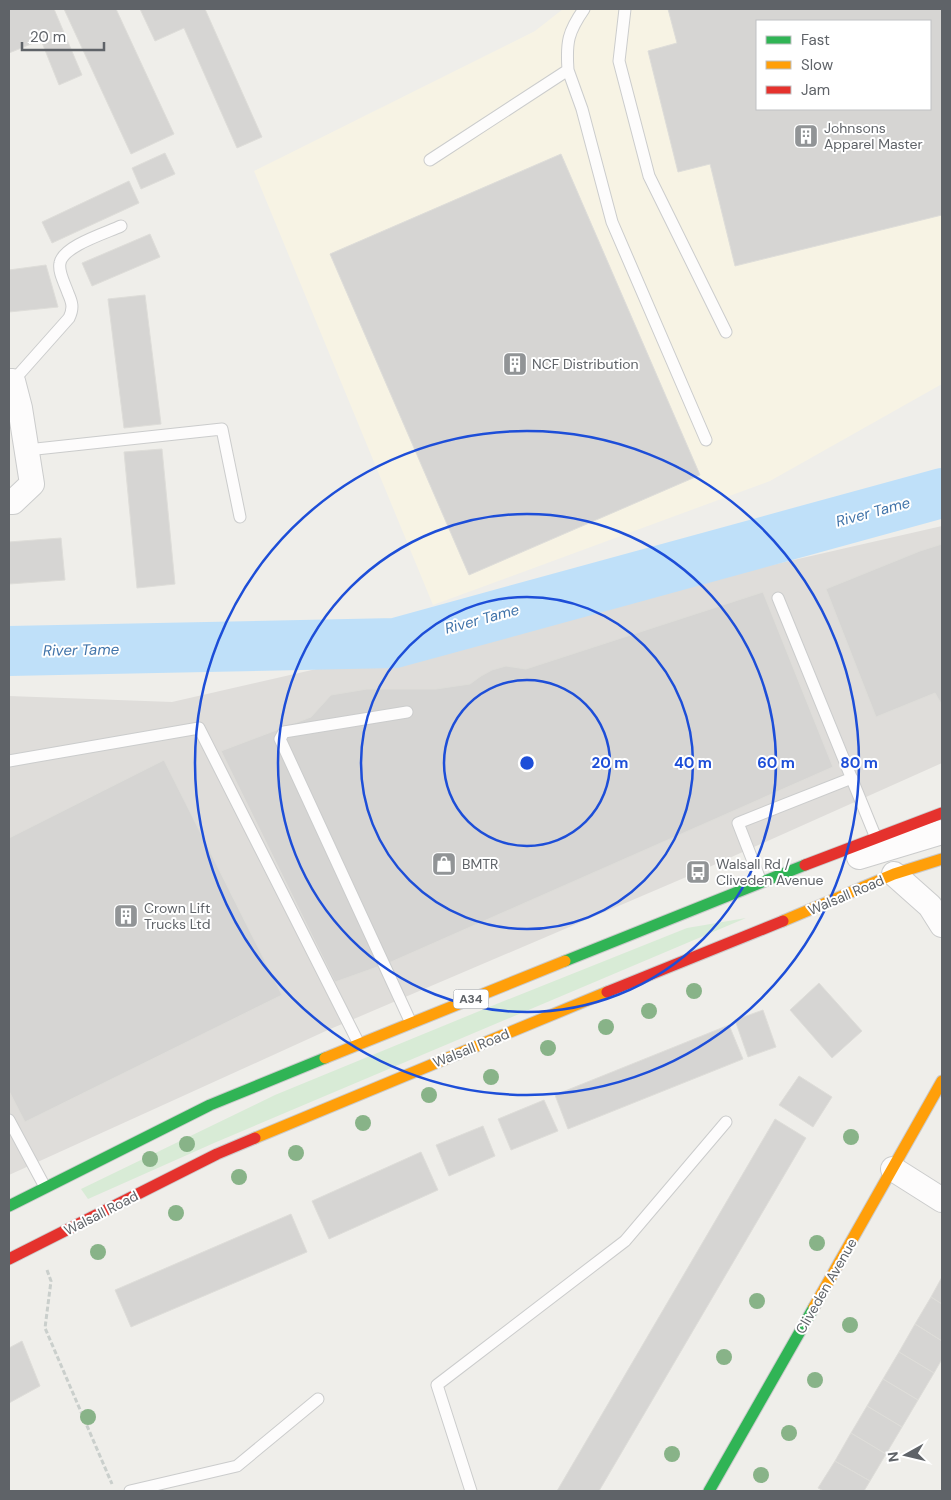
<svg xmlns="http://www.w3.org/2000/svg" width="951" height="1500" font-family="'DM Sans',sans-serif">
<style>
.commercial{fill:#f7f3e4;fill-rule:evenodd}
.industrial{fill:#dfddda}
.green{fill:#d8ebd6}
.lines{fill:none;stroke-linecap:round;stroke-linejoin:round}
.river{stroke:#bfe0f9;stroke-width:50}
.building{fill:#d6d5d3;stroke:#deddd9;fill-rule:evenodd}
.lane-casing{stroke:#cbcccc;stroke-width:13}
.street-casing{stroke:#cbcccc;stroke-width:26}
.fast-casing{stroke:#cacacb;stroke-width:13}
.slow-casing{stroke:#cacacb;stroke-width:13}
.jam-casing{stroke:#cacacb;stroke-width:13}
.path{stroke:#cacfcc;stroke-width:3;stroke-dasharray:5 2.5;stroke-linecap:butt}
.lane{stroke:#fdfcfc;stroke-width:11}
.street{stroke:#fdfcfc;stroke-width:24}
.fast{stroke:#30b455;stroke-width:11}
.slow{stroke:#ff9f0a;stroke-width:11}
.jam{stroke:#e5322d;stroke-width:11}
.tree{fill:#88b388}
.ring{fill:none;stroke:#1d4ed8;stroke-width:2.5}
.labels{text-anchor:middle;dominant-baseline:central;stroke-width:4;stroke-linejoin:round;paint-order:stroke}
.shield{fill:#fff;stroke:#8f9295;stroke-width:1}
.shield-label{font-size:12px;font-weight:bold;fill:#5f6368}
.poi-label{font-size:14px;fill:#5f6368;stroke:#fff;text-anchor:start}
.street-label{font-size:14px;fill:#5f6368;stroke:#fff}
.water-label{font-size:15px;font-style:italic;fill:#4174aa;stroke:#fff}
.centre{fill:#1d4ed8;stroke:#fff;stroke-width:2.5}
.ring-label{font-size:15px;text-anchor:middle;font-weight:bold;fill:#1d4ed8;stroke:#fff;stroke-width:4;stroke-linejoin:round;paint-order:stroke}
</style>
<rect width="100%" height="100%" fill="#efeeea"/>
<!-- commercial -->
<path class="commercial" d="M563,9H942V384L770,481L433,605L254,171L535,31ZM757,21H930V109H757Z"/>
<!-- industrial -->
<path class="industrial" d="M942,526V763L698,872L328,1030L9,1175V696L172,702Z"/>
<!-- green -->
<path class="green" d="M746,918L214,1143L88,1199L81,1189L275,1095L499,1003L687,928Z"/>
<g class="lines">
<!-- river -->
<path class="river" d="M9,651L395,643L942,493"/>
</g>
<!-- building -->
<path class="building" d="M9,9H54L82,75L59,85L41,40L9,53Z
M64,9H116L174,134L131,154Z
M140,9H205L262,137L237,148L184,28L155,41Z
M668,9H942V215L735,266L710,164L678,172L648,51L677,43ZM757,21H930V109H757Z
M165,153L175,174L141,189L132,168Z
M561,154L700,475L469,575L330,254Z
M129,181L139,203L52,243L42,222Z
M150,234L160,257L92,286L82,263Z
M46,265L58,307L9,312V270Z
M145,295L161,424L124,428L108,299Z
M162,449L175,584L137,588L124,452Z
M61,538L65,580L9,584V542Z
M942,544V705L935,693L876,717L826,589L920,551Z
M763,592L833,767L391,962L335,982L221,751L311,717L331,695L367,689H436L470,684L481,676L492,670L506,666L526,669Z
M164,760L282,995L25,1122L9,1091V838Z
M819,983L862,1031L832,1058L790,1010Z
M763,1010L776,1047L748,1057L735,1020Z
M729,1025L743,1059L568,1129L555,1095Z
M799,1076L832,1097L813,1127L779,1105Z
M544,1100L558,1131L511,1150L498,1119Z
M775,1119L806,1138L599,1491H557Z
M483,1126L495,1156L449,1176L436,1145Z
M421,1152L438,1190L329,1239L312,1201Z
M291,1214L307,1252L131,1327L115,1290Z
M942,1277V1304L931,1297Z
M931,1297L942,1304V1341L915,1324Z
M915,1324L942,1341V1359L934,1373L899,1352Z
M22,1341L40,1386L9,1403V1348Z
M899,1352L934,1373L918,1400L883,1379Z
M883,1379L918,1400L902,1427L867,1406Z
M867,1406L902,1427L886,1454L851,1433Z
M851,1433L886,1454L870,1481L835,1461Z
M835,1461L870,1481L864,1491H824L818,1488Z"/>
<g class="lines">
<defs>
<path id="lane" d="M625,9L619,61L649,176L726,332
M568,70L582,109L612,222L706,440
M430,160L568,70C566,42 568,32 584,9
M13,381L69,318C74,308 72,302 68,293C65,284 58,272 60,263C63,246 106,233 121,226
M27,450L222,429L240,517
M778,598L876,838
M407,712L284,732L280,739L411,1023
M9,761L199,728L359,1044
M761,882L738,823L852,778
M9,1120L45,1187
M130,1491L237,1466L318,1399
M471,1491L437,1385L625,1241L726,1122"/>
<path id="street" d="M9,381H13L20,408L32,484L13,502H9
M859,857L942,832
M894,874L930,906L942,925
M893,1169L942,1200"/>
<path id="fast" d="M565,961L805,865
M9,1206L210,1105L325,1058
M709,1491L814,1307"/>
<path id="slow" d="M783,921L894,874L942,859
M325,1058L565,961
M255,1138L607,992
M814,1307L942,1081"/>
<path id="jam" d="M805,865L942,813
M607,992L783,921
M9,1259L217,1154L255,1138"/>
</defs>
<!-- lane casing -->
<use href="#lane" class="lane-casing"/>
<!-- street casing -->
<use href="#street" class="street-casing"/>
<!-- fast casing -->
<use href="#fast" class="fast-casing"/>
<!-- slow casing -->
<use href="#slow" class="slow-casing"/>
<!-- jam casing -->
<use href="#jam" class="jam-casing"/>
<!-- path -->
<path class="path" d="M47,1270L51,1281L45,1328L112,1484"/>
<!-- lane -->
<use href="#lane" class="lane"/>
<!-- street -->
<use href="#street" class="street"/>
<!-- fast -->
<use href="#fast" class="fast"/>
<!-- slow -->
<use href="#slow" class="slow"/>
<!-- jam -->
<use href="#jam" class="jam"/>
</g>
<!-- trees -->
<g class="tree">
<circle cx="694" cy="991" r="8"/>
<circle cx="649" cy="1011" r="8"/>
<circle cx="606" cy="1027" r="8"/>
<circle cx="548" cy="1048" r="8"/>
<circle cx="491" cy="1077" r="8"/>
<circle cx="429" cy="1095" r="8"/>
<circle cx="363" cy="1123" r="8"/>
<circle cx="851" cy="1137" r="8"/>
<circle cx="187" cy="1144" r="8"/>
<circle cx="296" cy="1153" r="8"/>
<circle cx="150" cy="1159" r="8"/>
<circle cx="239" cy="1177" r="8"/>
<circle cx="176" cy="1213" r="8"/>
<circle cx="817" cy="1243" r="8"/>
<circle cx="98" cy="1252" r="8"/>
<circle cx="757" cy="1301" r="8"/>
<circle cx="850" cy="1325" r="8"/>
<circle cx="724" cy="1357" r="8"/>
<circle cx="815" cy="1380" r="8"/>
<circle cx="88" cy="1417" r="8"/>
<circle cx="789" cy="1433" r="8"/>
<circle cx="672" cy="1454" r="8"/>
<circle cx="761" cy="1475" r="8"/>
</g>
<!-- distance rings -->
<g class="ring">
<circle cx="527" cy="763" r="83"/>
<circle cx="527" cy="763" r="166"/>
<circle cx="527" cy="763" r="249"/>
<circle cx="527" cy="763" r="332"/>
</g>
<!-- icons -->
<defs>
<symbol id="building-square" viewBox="-11 -11 22 22"><rect x="-9" y="-9" width="18" height="18" rx="4" fill="#919496" stroke="#fff"/><path d="M-4-6H4V6H1V3H-1V6H-4ZM-2.5-4.3h1.7v1.8h-1.7ZM.8-4.3h1.7v1.8H.8ZM-2.5-1h1.7V.8h-1.7ZM.8-1h1.7V.8H.8Z" fill="#fff"/></symbol>
<symbol id="shop-square" viewBox="-11 -11 22 22"><rect x="-9" y="-9" width="18" height="18" rx="4" fill="#919496" stroke="#fff"/><path d="M-5-2.5h2.3a2.7 3.5 0 0 1 5.4 0H5L5.5 6h-11ZM-1.5-2.5h3a1.5 2.3 0 0 0-3 0Z" fill="#fff"/></symbol>
<symbol id="bus-square" viewBox="-11 -11 22 22"><rect x="-9" y="-9" width="18" height="18" rx="4" fill="#919496" stroke="#fff"/><path d="M-5-6H5V4H4V6H2V4H-2V6H-4V4H-5ZM-3.5-4V0h7V-4ZM-3.5 1.2v1.5H-2V1.2ZM2 1.2v1.5H3.5V1.2Z" fill="#fff"/></symbol>
</defs>
<g fill-rule="evenodd">
<use href="#building-square" x="792" y="122" width="28" height="28"/>
<use href="#building-square" x="501" y="350" width="28" height="28"/>
<use href="#shop-square" x="430" y="850" width="28" height="28"/>
<use href="#bus-square" x="684" y="858" width="28" height="28"/>
<use href="#building-square" x="112" y="902" width="28" height="28"/>
</g>
<g class="labels">
<!-- shield labels -->
<rect class="shield" x="453.5" y="989.5" width="35" height="19" rx="4"/>
<g class="shield-label">
<text x="471" y="999">A34</text>
</g>
<!-- poi labels -->
<g class="poi-label">
<text x="824" y="128">Johnsons<tspan x="824" dy="16">Apparel Master</tspan></text>
<text x="532" y="364">NCF Distribution</text>
<text x="462" y="864">BMTR</text>
<text x="716" y="864">Walsall Rd /<tspan x="716" dy="16">Cliveden Avenue</tspan></text>
<text x="144" y="908">Crown Lift<tspan x="144" dy="16">Trucks Ltd</tspan></text>
</g>
<!-- street labels -->
<g class="street-label">
<text transform="translate(846 895) rotate(-23)">Walsall Road</text>
<text transform="translate(471 1048) rotate(-22)">Walsall Road</text>
<text transform="translate(101 1213) rotate(-27)">Walsall Road</text>
<text transform="translate(826 1286) rotate(-60)">Cliveden Avenue</text>
</g>
<!-- water labels -->
<g class="water-label">
<text transform="translate(873 512) rotate(-15)">River Tame</text>
<text transform="translate(482 619) rotate(-15)">River Tame</text>
<text transform="translate(81 650) rotate(-1)">River Tame</text>
</g>
</g>
<circle cx="527" cy="763" r="8" class="centre"/>
<g class="ring-label">
<text x="610" y="768">20 m</text>
<text x="693" y="768">40 m</text>
<text x="776" y="768">60 m</text>
<text x="859" y="768">80 m</text>
</g>
<!-- border -->
<rect width="951" height="1500" fill="none" stroke="#5f6368" stroke-width="20"/>
<!-- legend -->
<rect x="756" y="20" width="175" height="90" fill="#ffffff" stroke="#bfc1c3"/>
<rect x="766" y="36" width="25" height="8" fill="#30b455" stroke="#bfc1c3"/>
<text x="801" y="45" font-size="15" fill="#5f6368">Fast</text>
<rect x="766" y="61" width="25" height="8" fill="#ff9f0a" stroke="#bfc1c3"/>
<text x="801" y="70" font-size="15" fill="#5f6368">Slow</text>
<rect x="766" y="86" width="25" height="8" fill="#e5322d" stroke="#bfc1c3"/>
<text x="801" y="95" font-size="15" fill="#5f6368">Jam</text>
<!-- north arrow -->
<g transform="translate(906 1455) rotate(262)" stroke="#ffffff" stroke-width="4" paint-order="stroke">
<path d="M0-4L9 19L0 12L-9 19Z" fill="#5f6368"/>
<text y="-8" font-size="14" font-weight="bold" text-anchor="middle" fill="#5f6368">N</text>
</g>
<!-- scale -->
<path d="M22 42v8h82v-8" fill="none" stroke="#5f6368" stroke-width="2.5"/>
<text x="30" y="42" font-size="15" fill="#5f6368" stroke="#ffffff" stroke-width="4" paint-order="stroke">20 m</text>
</svg>
